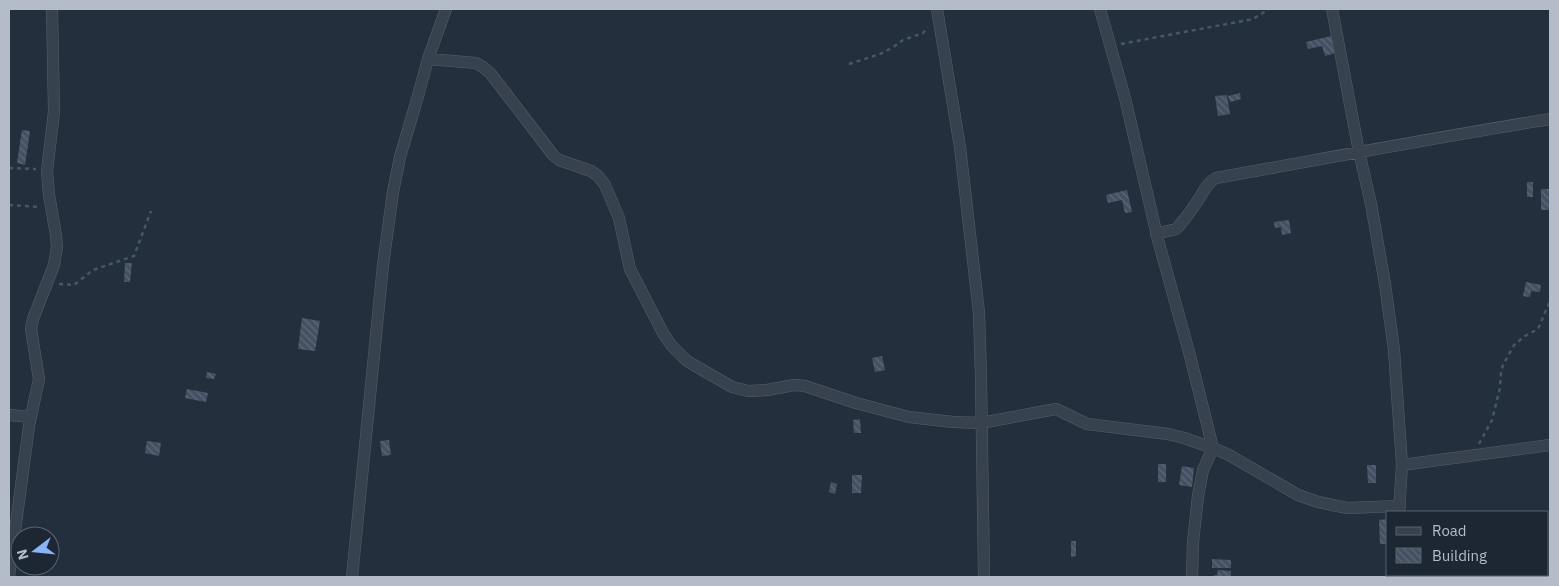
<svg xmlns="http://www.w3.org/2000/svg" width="1559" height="586" font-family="'IBM Plex Sans',sans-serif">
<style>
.building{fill:url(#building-back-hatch)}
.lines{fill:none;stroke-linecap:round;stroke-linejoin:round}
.minor-casing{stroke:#565f6c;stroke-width:12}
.path{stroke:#44595c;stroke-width:2.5;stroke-dasharray:4 4;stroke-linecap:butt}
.minor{stroke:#38414e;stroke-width:11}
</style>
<defs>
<pattern id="building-back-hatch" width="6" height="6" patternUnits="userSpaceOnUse" patternTransform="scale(1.25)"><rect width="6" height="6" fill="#455162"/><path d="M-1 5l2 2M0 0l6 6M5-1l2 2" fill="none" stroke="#5d6877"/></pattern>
</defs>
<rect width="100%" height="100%" fill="#242f3e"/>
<!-- building -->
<path class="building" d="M1331,36L1335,53L1325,56L1322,46L1308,49L1306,42Z
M1240,93L1241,99L1230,102L1228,96Z
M1227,95L1230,114L1218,116L1215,96Z
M22,130L30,131L25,165L17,163Z
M1527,182H1533V197H1527Z
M1541,189H1550V210H1541Z
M1127,190L1132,212L1125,213L1122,200L1108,203L1106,195Z
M1289,220L1291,233L1282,235L1281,227L1275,228L1274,222Z
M125,263H132L130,282H124Z
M1526,282L1541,285L1540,292L1531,291L1530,297L1523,296Z
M302,318L320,321L315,351L298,349Z
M882,356L885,370L875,372L872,358Z
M207,372L216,374L214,379L206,378Z
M187,389L208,393L206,402L185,398Z
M860,419L861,433H854L853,420Z
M389,440L391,455L382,456L380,441Z
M147,441L161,443L159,456L145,453Z
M1158,464H1166V482H1158Z
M1367,465H1376V483H1368Z
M1182,466L1194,468L1192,487L1179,485Z
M852,475H862L861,493H852Z
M831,482L837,484L835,494L829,492Z
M1388,519V544H1380L1379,520Z
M1071,541H1076V556L1071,557Z
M1212,559L1231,560V568H1212Z
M1218,570L1231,571V577H1214V575H1217Z"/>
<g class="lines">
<defs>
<path id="minor" d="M937,9L960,147L979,313L981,377L984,577
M1100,9L1125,98L1158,240L1189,352L1213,448L1203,470L1198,496L1193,542L1192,577
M1332,9L1359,152L1371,204L1385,284L1394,350L1402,465L1399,512
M428,59L476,63L483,67L491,74L553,155L559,160L591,171L598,176L605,185L619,218L630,269L663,333L671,345L687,361L732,387L748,391L767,390L794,385L805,386L856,403L909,417L953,422L981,423L1056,409L1087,424L1168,434L1184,438L1213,448L1229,455L1298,495L1318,502L1347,508L1400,506
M1156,234L1176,229L1179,226C1185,219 1191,211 1196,203C1203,194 1206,183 1216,178C1328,158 1439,137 1550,119
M9,415L31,417
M1402,465L1550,445
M9,576L29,426L39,379L31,329L33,319L54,265L57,247L56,235L49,195L47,171L54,112L52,9
M352,577L383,265L393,192L400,157L418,96L428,59L446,9
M1394,577L1395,575"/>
</defs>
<!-- minor casing -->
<use href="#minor" class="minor-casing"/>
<!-- path -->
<path class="path" d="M1121,44L1253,19L1269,9
M849,64L880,54L892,48L903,40L923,33L928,27
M9,168L36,169
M9,205L39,207
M59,284L74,285L93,270L134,256L151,211
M1479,444L1492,420L1500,388L1501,372L1503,365L1514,345L1525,336L1538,329L1550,301"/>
<!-- minor -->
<use href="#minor" class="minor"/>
</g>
<!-- border -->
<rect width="1559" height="586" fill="none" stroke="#b4bcc9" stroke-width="20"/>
<!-- legend -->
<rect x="1386" y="511" width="162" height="65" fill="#1d2633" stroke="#59626f"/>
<rect x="1396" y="527" width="25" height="8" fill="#38414e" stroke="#59626f"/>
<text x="1432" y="536" font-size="15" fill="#b4bcc9">Road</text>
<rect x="1396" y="548" width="25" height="15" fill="url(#building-back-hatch)" stroke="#59626f"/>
<text x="1432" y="561" font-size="15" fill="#b4bcc9">Building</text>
<!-- north arrow -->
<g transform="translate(35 551) rotate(254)"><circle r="24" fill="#1d2633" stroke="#59626f"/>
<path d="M0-4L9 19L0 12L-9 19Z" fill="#8ab4f8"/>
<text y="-8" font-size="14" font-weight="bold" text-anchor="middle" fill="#b4bcc9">N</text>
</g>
</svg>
